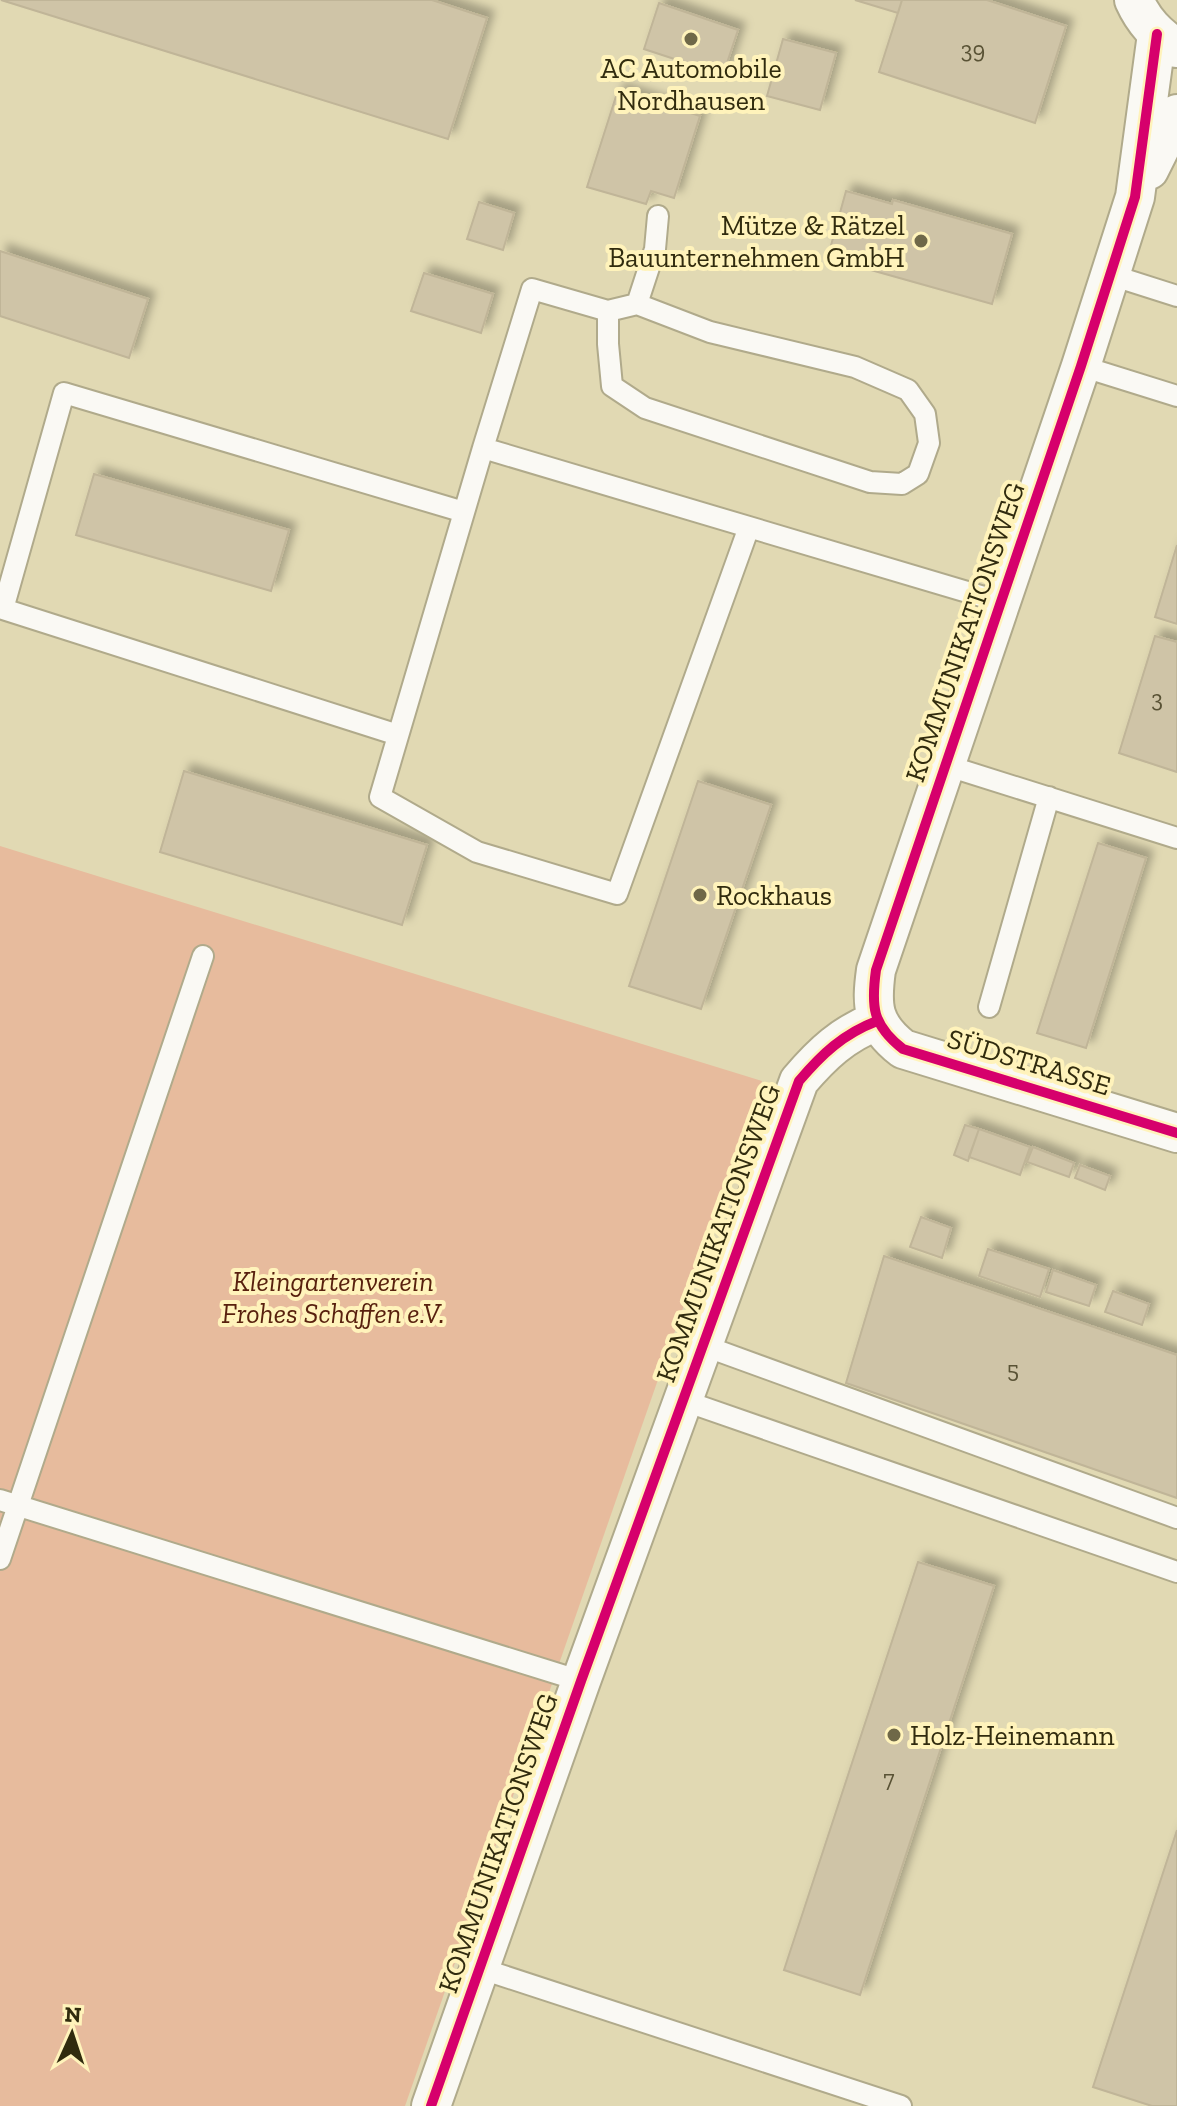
<svg xmlns="http://www.w3.org/2000/svg" width="1177" height="2106" font-family="'Zilla Slab',serif">
<style>
.green{fill:#e7bb9d}
.building{fill:#cfc4a7;stroke:#c0b598;stroke-width:2;filter:url(#shadow)}
.lines{fill:none;stroke-linecap:round;stroke-linejoin:round}
.service-casing{stroke:#b0aa8b;stroke-width:24}
.minor-casing{stroke:#b0aa8b;stroke-width:42}
.service{stroke:#faf9f4;stroke-width:20}
.minor{stroke:#faf9f4;stroke-width:38}
.cycleway-casing{stroke:#fff3bb;stroke-width:15}
.cycleway{stroke:#d6006c;stroke-width:10}
.poi-dot{fill:#6f6848;stroke:#fff3bb;stroke-width:3}
.labels{text-anchor:middle;dominant-baseline:central;stroke-width:8;stroke-linejoin:round;paint-order:stroke}
.number-label{font-size:24px;fill:#595235}
.poi-label{font-size:28px;fill:#312b0e;stroke:#fff3bb;text-anchor:start}
.street-label{font-size:28px;fill:#312b0e;stroke:#fff3bb}
.park-label{font-size:28px;font-style:italic;fill:#58200e;stroke:#fff3bb}
</style>
<defs>
<filter id="shadow"><feDropShadow dx="7" dy="-7" stdDeviation="4" flood-color="#0004"/></filter>
</defs>
<rect width="100%" height="100%" fill="#e1d9b3"/>
<!-- green -->
<path class="green" d="M0,846L762,1081L405,2106H0Z"/>
<!-- building -->
<path class="building" d="M1,0H432L487,18L448,139Z
M855,0H902L898,13Z
M902,0H987L1066,26L1035,123L879,72Z
M659,3L738,30L723,75L644,49Z
M783,39L836,53L820,110L767,96Z
M618,90L700,116L674,198L651,191L646,204L587,187Z
M846,191L892,204L893,200L1012,234L992,304L871,270L874,261L830,249Z
M479,202L514,213L503,250L467,239Z
M0,251L148,299L129,358L0,316Z
M424,273L493,294L481,333L411,311Z
M94,474L289,530L271,591L76,535Z
M1177,545V624L1155,617Z
M1155,636L1177,642V772L1119,753Z
M184,771L427,845L402,925L160,852Z
M698,781L771,805L701,1009L629,986Z
M1098,843L1146,858L1086,1048L1037,1033Z
M965,1125L979,1129L968,1161L954,1155Z
M979,1129L1030,1147L1020,1175L969,1157Z
M1033,1147L1074,1163L1069,1177L1027,1162Z
M1080,1165L1110,1176L1105,1190L1075,1178Z
M921,1217L951,1228L942,1258L910,1247Z
M988,1249L1049,1269L1040,1297L979,1276Z
M884,1256L1177,1355V1498L846,1383Z
M1053,1270L1096,1285L1089,1306L1046,1292Z
M1113,1291L1149,1304L1142,1325L1105,1312Z
M918,1562L994,1586L860,1995L784,1970Z
M1177,1830V2106H1152L1093,2087Z"/>
<g class="lines">
<defs>
<path id="service" d="M1111,275L1177,296
M637,304L710,332L855,367L908,390L925,414L929,443L918,474L902,484L870,482L645,408L612,386L608,344V311Z
M637,304L655,249L658,216
M1081,366L1177,396
M483,448L532,289L608,311
M749,527L617,894L477,852L380,797L483,448L1001,602
M398,735L3,609L64,393L464,512
M945,765L1177,838
M989,1007L1049,797
M702,1345L1177,1518
M682,1400L1177,1572
M0,1500L581,1681
M0,1559L203,956
M479,1968L901,2106"/>
<path id="minor" d="M1134,0C1144,22 1156,34 1176,48
M1157,34L1135,197L1081,366L876,970C871,1006 872,1025 903,1049L1177,1133
M1149,170L1177,114
M431,2106L581,1681L799,1081C822,1054 843,1034 877,1021"/>
</defs>
<!-- service casing -->
<use href="#service" class="service-casing"/>
<!-- minor casing -->
<use href="#minor" class="minor-casing"/>
<!-- service -->
<use href="#service" class="service"/>
<!-- minor -->
<use href="#minor" class="minor"/>
<defs>
<path id="cycleway" d="M1157,34L1135,197L1081,366L876,970C871,1006 872,1025 903,1049L1177,1133
M431,2106L581,1681L799,1081C822,1054 843,1034 877,1021"/>
</defs>
<!-- cycleway casing -->
<use href="#cycleway" class="cycleway-casing"/>
<!-- cycleway -->
<use href="#cycleway" class="cycleway"/>
</g>
<!-- markers -->
<g class="poi-dot">
<circle cx="691" cy="39" r="8"/>
<circle cx="921" cy="241" r="8"/>
<circle cx="700" cy="895" r="8"/>
<circle cx="894" cy="1735" r="8"/>
</g>
<g class="labels">
<!-- number labels -->
<g class="number-label">
<text x="973" y="49">39</text>
<text x="1157" y="698">3</text>
<text x="1013" y="1369">5</text>
<text x="889" y="1778">7</text>
</g>
<!-- poi labels -->
<g class="poi-label">
<text x="691" y="68" text-anchor="middle">AC Automobile<tspan x="691" dy="32">Nordhausen</tspan></text>
<text x="905" y="225" text-anchor="end">Mütze &amp; Rätzel<tspan x="905" dy="32">Bauunternehmen GmbH</tspan></text>
<text x="716" y="895">Rockhaus</text>
<text x="910" y="1735">Holz-Heinemann</text>
</g>
<!-- street labels -->
<g class="street-label">
<text transform="translate(965 632) rotate(-71)">KOMMUNIKATIONSWEG</text>
<text transform="translate(1029 1062) rotate(17)">SÜDSTRASSE</text>
<text transform="translate(718 1233) rotate(-70)">KOMMUNIKATIONSWEG</text>
<text transform="translate(498 1843) rotate(-71)">KOMMUNIKATIONSWEG</text>
</g>
<!-- park labels -->
<g class="park-label">
<text x="333" y="1281">Kleingartenverein<tspan x="333" dy="32">Frohes Schaffen e.V.</tspan></text>
</g>
</g>
<!-- north arrow -->
<g transform="translate(72 2034) rotate(3)" stroke="#fff3bb" stroke-width="6" paint-order="stroke">
<path d="M0-6L14 30L0 20L-14 30Z" fill="#312b0e"/>
<text y="-12" font-size="22" font-weight="bold" text-anchor="middle" fill="#312b0e">N</text>
</g>
</svg>
